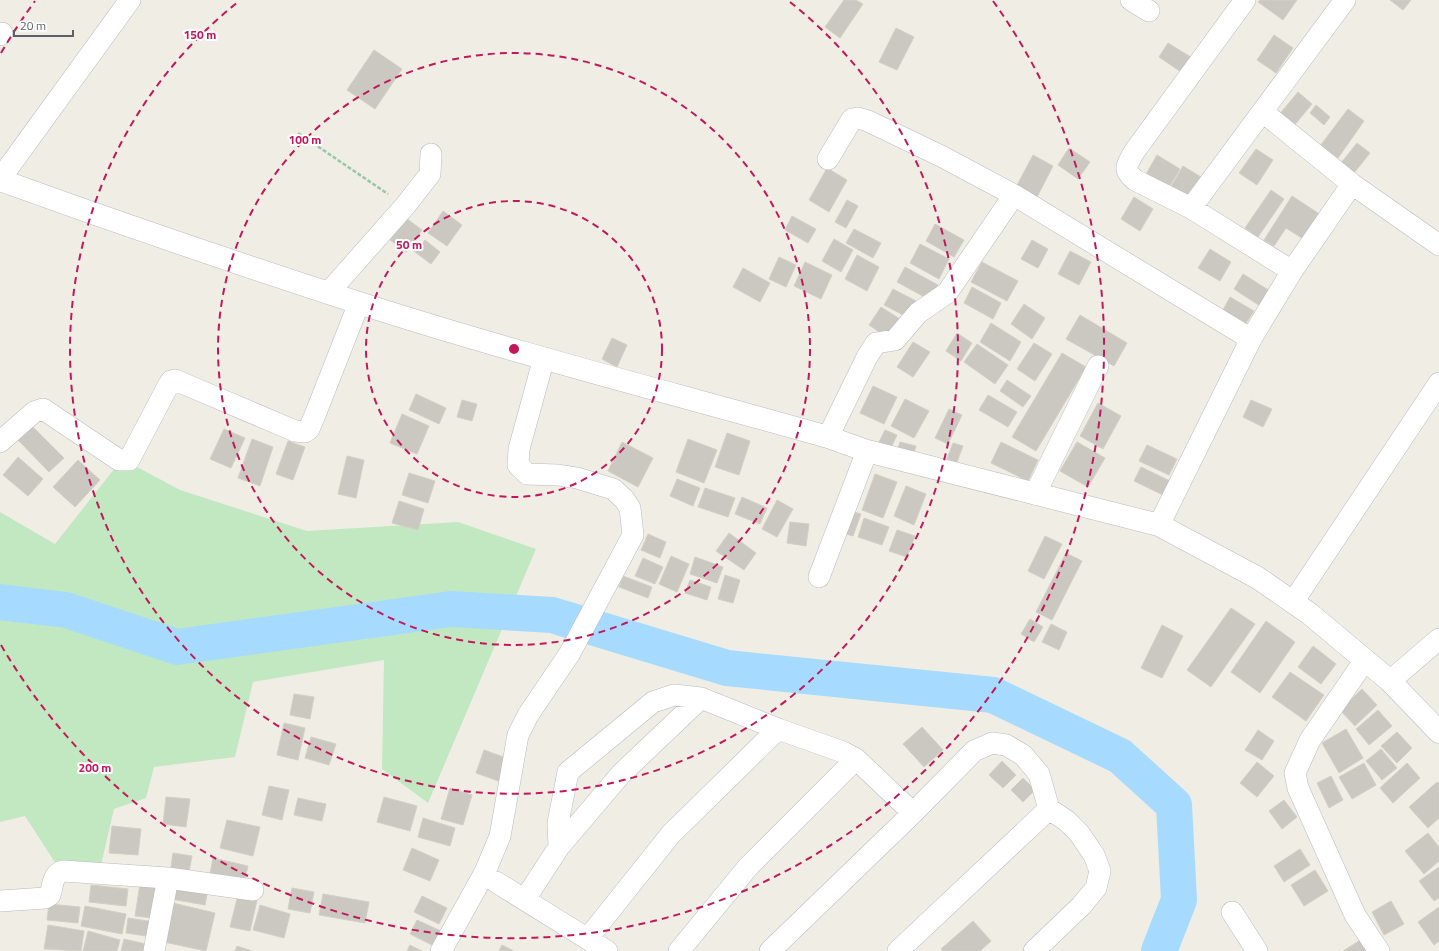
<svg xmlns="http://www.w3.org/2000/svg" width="1439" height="951" font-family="'Titillium Web',sans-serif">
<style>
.green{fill:#c2e8c1}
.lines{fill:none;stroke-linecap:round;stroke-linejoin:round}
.river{stroke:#a6dbff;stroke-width:36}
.building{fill:#cbc8c2;stroke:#d5cfc3}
.street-casing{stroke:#b8bbc0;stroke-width:22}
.secondary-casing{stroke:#b9bcc2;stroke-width:23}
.path{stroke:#99c7a5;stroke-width:2.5;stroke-dasharray:4 2;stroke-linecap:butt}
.street{stroke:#fff;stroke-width:21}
.secondary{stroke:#fff;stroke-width:22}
.ring{fill:none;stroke:#c2185b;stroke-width:2;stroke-dasharray:7 5}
.centre{fill:#c2185b;stroke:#fff;stroke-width:2}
.ring-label{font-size:12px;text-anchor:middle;font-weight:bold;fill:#c2185b;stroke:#fff;stroke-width:4;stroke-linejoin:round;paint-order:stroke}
</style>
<rect width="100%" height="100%" fill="#f0ede5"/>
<!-- green -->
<path class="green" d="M122,459L180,490L307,531L458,522L536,549L428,803L382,769L384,660L253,682L235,757L154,767L146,798L114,809L97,882L67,881L25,816L0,822V512L55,544Z"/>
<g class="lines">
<!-- river -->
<path class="river" d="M0,602L66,610L177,647L451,609L552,615L727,668L993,695L1120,756L1174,805L1179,900L1159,951"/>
</g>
<!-- building -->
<path class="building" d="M844,0H856L863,4L840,38L825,27Z
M1260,0H1297L1283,20L1258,2Z
M1390,0H1411L1403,10Z
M896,28L914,37L897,70L879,62Z
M1274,35L1293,48L1276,73L1257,60Z
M1168,43L1194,59L1184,74L1159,57Z
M374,50L402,69L375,109L347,90Z
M1298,92L1312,104L1292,128L1278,116Z
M1316,105L1330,117L1324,125L1310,113Z
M1348,109L1364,121L1338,158L1320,146Z
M1357,143L1370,153L1350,178L1337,168Z
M1069,148L1090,162L1078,179L1058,165Z
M1256,149L1273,160L1257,185L1239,173Z
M1033,155L1053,166L1036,199L1015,189Z
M1157,155L1180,169L1168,189L1145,176Z
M1183,166L1206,180L1192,204L1169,190Z
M827,168L847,180L829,212L809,200Z
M1271,190L1284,199L1258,237L1245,228Z
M1292,196L1324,217L1308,242L1286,228L1274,246L1264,240Z
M1134,197L1153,209L1140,231L1121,219Z
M847,200L858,206L846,228L835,222Z
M443,211L462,225L447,246L428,233Z
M792,216L816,229L808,243L785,230Z
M406,218L422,230L406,252L390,240Z
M935,224L964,240L954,257L926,241Z
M854,229L881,243L873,258L846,243Z
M834,239L853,250L841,272L822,261Z
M425,240L440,252L431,264L415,252Z
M1032,240L1048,249L1038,268L1021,259Z
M920,244L949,259L939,279L910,263Z
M1210,249L1231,262L1220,281L1198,268Z
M1070,251L1091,262L1079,285L1058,274Z
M857,255L879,267L867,291L845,279Z
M779,257L796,265L786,287L769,279Z
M805,262L832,275L821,299L794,286Z
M982,262L1018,281L1007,301L971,282Z
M905,267L938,285L930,300L897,282Z
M743,268L770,283L760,302L733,287Z
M1243,274L1270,291L1260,306L1234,289Z
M972,287L1001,303L993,319L964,303Z
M893,289L918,302L909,318L884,305Z
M1230,297L1254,311L1246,323L1223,310Z
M1024,304L1045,318L1032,339L1011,324Z
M881,307L903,321L891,340L869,325Z
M1080,315L1127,343L1114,366L1066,339Z
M991,323L1021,342L1010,361L980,342Z
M957,333L972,343L961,361L946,351Z
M612,338L627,345L617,367L602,359Z
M913,342L930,352L913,377L897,367Z
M1034,343L1052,354L1035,381L1017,369Z
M977,344L1008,365L995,384L964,362Z
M1062,353L1086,367L1036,451L1012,437Z
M1007,380L1031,396L1023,407L1000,391Z
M873,386L897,397L884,424L860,413Z
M416,394L446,408L439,424L409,410Z
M988,395L1017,412L1008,427L979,410Z
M905,399L929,411L914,438L891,426Z
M462,400L477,404L472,421L457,417Z
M1251,400L1272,409L1263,427L1243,417Z
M1098,403L1121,416L1103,449L1080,436Z
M949,409L962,415L948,444L935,438Z
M402,414L429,426L417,454L390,443Z
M32,426L64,458L49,472L18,440Z
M224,429L245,438L231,468L210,459Z
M885,430L897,435L889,452L877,446Z
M727,433L750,441L739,475L715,467Z
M252,439L273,447L260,486L238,478Z
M688,439L717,450L704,483L676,472Z
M288,441L305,447L293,480L276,474Z
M622,442L653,458L638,487L608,471Z
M900,442L916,446L912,459L896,454Z
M1001,442L1038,460L1028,481L991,463Z
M1077,442L1105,458L1088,487L1060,471Z
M953,443L963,446L957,462L947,459Z
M1147,445L1177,459L1169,475L1139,461Z
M347,456L364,460L356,498L338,494Z
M18,457L43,479L28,496L3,475Z
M78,460L100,480L75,507L53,487Z
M1141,467L1170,481L1163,495L1134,481Z
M409,473L435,481L428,503L402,495Z
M875,474L897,482L883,518L862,510Z
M677,479L700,488L693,506L670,496Z
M906,486L926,494L914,525L894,516Z
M705,488L735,498L728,517L698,507Z
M742,497L767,508L760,524L735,514Z
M777,500L793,509L777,537L762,529Z
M399,501L424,509L418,530L392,523Z
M850,511L861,514L853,536L843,533Z
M864,518L889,527L882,545L858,537Z
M790,522L809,524L806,546L787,543Z
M897,530L915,536L907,557L889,551Z
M729,533L756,553L744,570L716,551Z
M648,534L666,542L660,558L641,550Z
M1045,536L1062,544L1044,579L1028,571Z
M1066,553L1082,561L1052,620L1036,612Z
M671,556L689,564L677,592L659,584Z
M695,557L723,567L717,583L690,574Z
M643,558L663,567L655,584L635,576Z
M725,575L740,580L733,603L718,599Z
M623,576L652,587L648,598L619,587Z
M690,580L711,587L707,600L685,593Z
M1231,608L1255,624L1211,687L1187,670Z
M1030,619L1043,627L1034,642L1021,634Z
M1266,621L1295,642L1260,693L1231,672Z
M1051,624L1067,632L1059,650L1042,642Z
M1162,625L1183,636L1162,678L1141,668Z
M1313,646L1336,664L1321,684L1298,667Z
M1290,672L1324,695L1306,721L1272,697Z
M1362,689L1377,705L1355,726L1340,710Z
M294,694L314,697L310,719L290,715Z
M1378,710L1392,726L1369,745L1356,729Z
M284,723L305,728L298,760L277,755Z
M922,727L943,750L924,767L903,744Z
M1346,729L1363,758L1339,773L1322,743Z
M1258,730L1274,741L1262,760L1245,750Z
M1397,732L1412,748L1397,763L1381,746Z
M311,737L336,744L329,765L305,758Z
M1381,749L1397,768L1382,780L1366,761Z
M484,750L509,759L501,782L476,773Z
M1002,761L1016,775L1003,788L989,775Z
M1257,762L1274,776L1257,797L1240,783Z
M1364,763L1376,785L1352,799L1339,777Z
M1407,763L1420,778L1393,803L1380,788Z
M1331,776L1343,800L1329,808L1317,783Z
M1023,778L1035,790L1023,802L1011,790Z
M1437,782L1439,784V818L1428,828L1409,807Z
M269,786L289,790L282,820L262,815Z
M450,788L472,795L463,825L441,819Z
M166,797L190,799L186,827L163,824Z
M384,797L417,806L410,831L377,822Z
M298,798L326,804L322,821L294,815Z
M1284,800L1297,817L1282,829L1269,811Z
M423,818L455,828L450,846L418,837Z
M227,820L260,827L253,856L220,848Z
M112,826L141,829L138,855L109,853Z
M1428,833L1439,847V861L1424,874L1405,851Z
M412,848L439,860L430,881L403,870Z
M1300,849L1310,865L1284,882L1274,866Z
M173,853L192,856L188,877L170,874Z
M213,858L248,866L243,887L209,879Z
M1439,867V898L1434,901L1419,881Z
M1315,870L1328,891L1304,906L1291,885Z
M140,884L156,886L152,918L135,916Z
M174,884L208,890L205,905L171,899Z
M91,885L128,889L126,906L89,902Z
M292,888L314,892L310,913L288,909Z
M323,894L369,902L365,923L319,915Z
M238,895L257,900L250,931L230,927Z
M422,896L447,908L439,924L414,912Z
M1391,901L1404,924L1384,935L1372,912Z
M173,903L215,913L206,951L164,942Z
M49,904L80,907L78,923L47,920Z
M260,905L290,914L284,938L253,930Z
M85,906L126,914L122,934L81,926Z
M1439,907V941L1434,945L1418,922Z
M128,918L155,922L153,937L126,933Z
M417,920L443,932L436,947L410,934Z
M973,921L991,941L980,951H943L941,949Z
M48,925L84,931L81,951L44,949Z
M88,931L120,940L117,951H83Z
M1365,937L1374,951H1343Z
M124,939L150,945L149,951H121Z
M410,945L422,951H407Z
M502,945L514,951H499Z
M237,946L252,951H235Z"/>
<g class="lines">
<defs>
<path id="street" d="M1131,0L1149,11
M1245,0L1134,152C1127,165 1122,169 1135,180L1191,208L1292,271
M0,35L2,33
M1263,112L1352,184L1439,245
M828,159L852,119L858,118L868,121L943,157L1014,195L1251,339
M0,179L130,0
M1191,208L1345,0
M329,292L405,206L430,174L431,154
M828,437L867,357L876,343L895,340L918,313L947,293L1014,195
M0,442L34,412L43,409L119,460H129L169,384L171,381L175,380L295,431L305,432L309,429L315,415L359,303
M1035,494L1098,366
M1159,525L1251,339L1292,271L1352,184
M819,577L867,451
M1293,602L1439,383
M1365,660L1310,740L1295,773L1298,788L1355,915L1379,951
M1390,681L1439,639
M559,847L558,823L568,772L653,702L674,695L701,698L778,729L843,752L856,759L913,813L770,951
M496,882L607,951
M525,899L559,847L621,774L701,698
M0,901L45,898L50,895C53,886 52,874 63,871L168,878L253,890
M1232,912L1257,951
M588,938L671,834L778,729
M154,951L168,878
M441,951L485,872L500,836L518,735L528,715L570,653L633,535L630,508L624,499L613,489L577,478L558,475L527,474L518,465L519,449L544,358
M679,951L748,867L856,759
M898,951L1049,809L1039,774L1023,755L1006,745L992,743L974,751L913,813
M1034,951L1081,906L1096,888L1100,871L1094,855L1079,833L1067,821L1049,809"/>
<path id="secondary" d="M0,180C119,223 239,264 359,303C514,353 672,393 828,437L867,451L1159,525L1258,578L1310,614L1390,681L1439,732"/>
</defs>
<!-- street casing -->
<use href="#street" class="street-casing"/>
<!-- secondary casing -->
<use href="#secondary" class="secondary-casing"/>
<!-- path -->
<path class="path" d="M298,133L388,194"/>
<!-- street -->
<use href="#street" class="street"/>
<!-- secondary -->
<use href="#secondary" class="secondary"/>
</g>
<!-- distance rings -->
<g class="ring">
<circle cx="514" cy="349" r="148"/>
<circle cx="514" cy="349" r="296"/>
<path d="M790 2A444 444 0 1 1 238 2"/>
<path d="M1 53A592 592 0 0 1 35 1M993 1A592 592 0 1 1 1 645"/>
</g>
<circle cx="514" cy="349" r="6" class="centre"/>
<g class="ring-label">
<text x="200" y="39">150 m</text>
<text x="305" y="144">100 m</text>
<text x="409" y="249">50 m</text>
<text x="95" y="772">200 m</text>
</g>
<!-- scale -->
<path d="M14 30v6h59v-6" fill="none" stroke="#5d6166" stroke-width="2"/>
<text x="20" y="30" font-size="12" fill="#5d6166" stroke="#ffffff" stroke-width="3" paint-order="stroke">20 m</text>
</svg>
